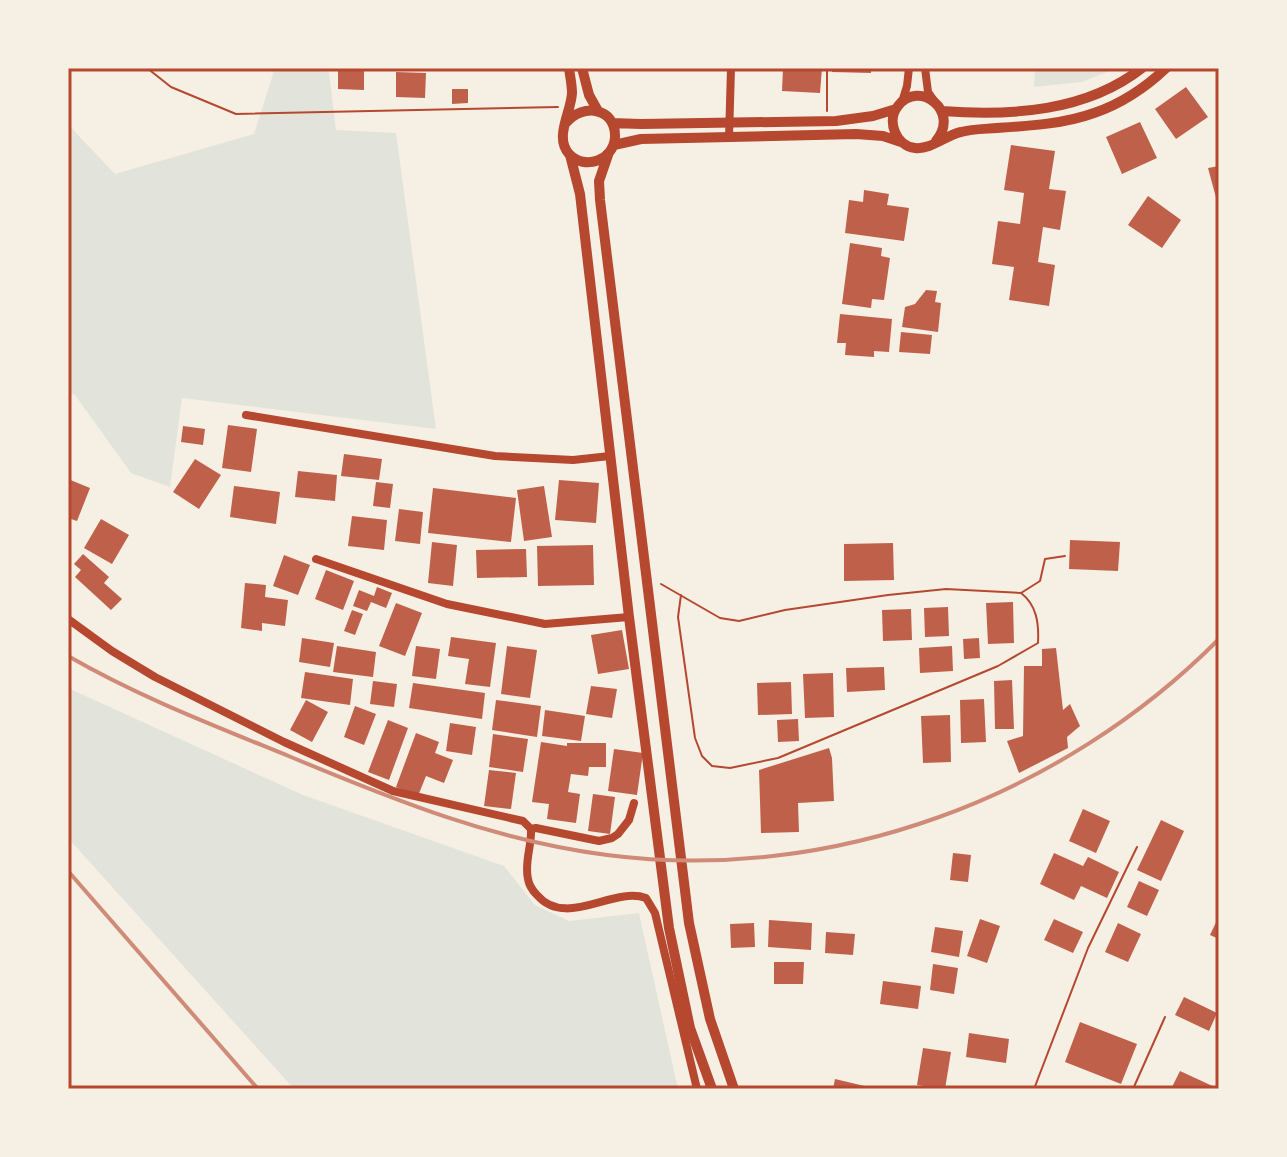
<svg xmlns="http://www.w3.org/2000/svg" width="1287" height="1157" font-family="'Golos Text',sans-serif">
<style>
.green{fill:#e2e4dc}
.building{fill:#bf614a}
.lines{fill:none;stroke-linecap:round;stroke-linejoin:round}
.path{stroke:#b5482f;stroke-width:2}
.minor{stroke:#b5482f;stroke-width:8}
.tertiary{stroke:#b5482f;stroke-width:10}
.rail{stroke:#cf8b77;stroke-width:4}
.neatline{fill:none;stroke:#b5482f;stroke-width:3}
</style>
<rect width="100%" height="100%" fill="#f6efe4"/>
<!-- green -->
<path class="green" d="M275,68H293L329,72L336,130L396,133L436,429L182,398L170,487L131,473L75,395L68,393V122L75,132L115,174L254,134Z
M1035,68H1117L1082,82L1034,87Z
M68,688L303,795L504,866L535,905L569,921L639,913L678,1089H294L68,838Z"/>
<!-- building -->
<path class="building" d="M338,68H364V90L338,89Z
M783,68H822L820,93L782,91Z
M832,68H871V73L832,72Z
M396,72L426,73L425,98L396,97Z
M1186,87L1208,117L1176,139L1155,109Z
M452,89H468V103L452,104Z
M1140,122L1157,158L1122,174L1106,137Z
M1011,145L1055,151L1049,189L1066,191L1060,230L1043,227L1038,262L1055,265L1049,306L1009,300L1014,267L992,264L998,221L1020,224L1024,193L1004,190Z
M1219,166V205H1218L1208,168Z
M864,190L889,194L887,205L909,208L904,241L845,233L849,200L863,202Z
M1148,196L1181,220L1162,248L1128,225Z
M850,243L882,248L881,256L890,258L884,300L872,299L871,308L842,304Z
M926,290L937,291L935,302L941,303L938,332L902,327L905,307L915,304Z
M840,314L892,319L889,352L874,351V357L845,355L846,343H837Z
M901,332L932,335L930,354L899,352Z
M228,425L257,429L251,472L222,468Z
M183,426L205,429L203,445L181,442Z
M344,454L382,459L379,480L341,476Z
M195,459L221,475L199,509L173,492Z
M298,471L337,475L335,501L295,497Z
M68,479L90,488L77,521L68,518Z
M559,480L599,483L596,523L555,520Z
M376,482L393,484L390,508L373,506Z
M234,486L280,492L276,524L230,517Z
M544,486L552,537L524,541L517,490Z
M433,488L516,498L511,542L428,533Z
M399,509L423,512L420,544L395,541Z
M352,516L387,520L384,550L348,546Z
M101,519L129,535L112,564L84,548Z
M1070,540L1120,542L1118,571L1069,569Z
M432,542L457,545L453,586L428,583Z
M893,543L894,580L844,581V544Z
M593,545L594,585L538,586L537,546Z
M526,549L527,577L477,578L476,550Z
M83,554L109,577L104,583L122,599L111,610L75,577L81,570L74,564Z
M284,555L310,565L298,595L273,586Z
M326,570L354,581L343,610L315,599Z
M245,583L266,585L265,597L288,600L285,626L262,623V631L241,628Z
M377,587L392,593L386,608L371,602L367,611L353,606L359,590L374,596Z
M1013,602L1014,643L988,644L986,603Z
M396,603L422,613L405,656L379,646Z
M948,607L949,636L925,637L924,608Z
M911,609L912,640L883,641L882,610Z
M352,610L363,614L355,635L344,631Z
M622,630L629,669L598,674L591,635Z
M451,637L496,643L490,687L465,684L469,659L448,656Z
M302,638L334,643L330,667L299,662Z
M979,638L980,658L964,659L963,639Z
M337,646L376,652L373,677L333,672Z
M416,646L440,649L436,679L412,676Z
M507,646L537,650L530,698L501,694Z
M952,646L953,671L920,673L919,648Z
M1056,648L1063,710L1070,704L1080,726L1067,737L1068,748L1019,773L1007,741L1023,736L1024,666H1042V649Z
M884,667L885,690L847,692L846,668Z
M305,672L353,679L350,705L301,698Z
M833,673L834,717L805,718L803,674Z
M1012,680L1014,729H995L994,681Z
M373,681L397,684L394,707L370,704Z
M791,682L792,714L758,715L757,683Z
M413,683L485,693L482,719L409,708Z
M591,686L617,689L612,718L586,714Z
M984,699L986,742L961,743L960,700Z
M306,700L328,712L312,742L290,730Z
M496,700L541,706L537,737L492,730Z
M355,706L376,714L364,745L344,737Z
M545,710L585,716L581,741L542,736Z
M950,715L951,762L923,763L921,716Z
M798,719L799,741L778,742L777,720Z
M388,720L408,728L389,780L368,772Z
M450,723L476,727L472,755L446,751Z
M416,733L439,742L435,753L453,760L444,783L426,776L418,796L396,787Z
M493,734L528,739L523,772L489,767Z
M541,742L567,746V743H606V767H589L588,776L571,774L568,792L580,794L576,823L547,819L549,804L532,802Z
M829,748L832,758L834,801L798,803L799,832L761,833L759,770Z
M614,749L643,753L637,795L608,791Z
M489,770L516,773L511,809L484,806Z
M593,794L615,797L610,834L588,831Z
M1083,809L1110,821L1096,853L1069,841Z
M1161,820L1184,831L1161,881L1137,870Z
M953,853L971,855L968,882L950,880Z
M1054,853L1083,866L1088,857L1119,872L1107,898L1081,886L1074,900L1040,884Z
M1139,881L1159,890L1147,916L1127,907Z
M1219,916V939L1210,935Z
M980,919L1000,926L987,963L967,956Z
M1054,919L1083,932L1073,953L1044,940Z
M769,920L812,923L811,950L768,947Z
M754,923L755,947L731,948L730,924Z
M1118,923L1141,934L1128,962L1105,952Z
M935,927L963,931L959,957L931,952Z
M826,932L855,934L853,955L825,953Z
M774,962H804L803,984H774Z
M933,964L958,968L954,994L930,990Z
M883,981L921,986L918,1009L880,1004Z
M1184,997L1217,1013L1209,1031L1175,1015Z
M1080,1022L1137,1044L1121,1084L1065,1062Z
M969,1033L1009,1039L1006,1063L966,1057Z
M923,1048L951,1052L945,1089L917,1085Z
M1180,1071L1219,1089H1171Z
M835,1079L873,1088V1089H833Z"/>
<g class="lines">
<!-- path -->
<path class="path" d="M147,68L171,87L236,114L558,107
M827,111V68
M661,584L720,618L739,621L785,610L888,595L946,589L1021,593L1040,581L1045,559L1065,556
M681,595L678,617L695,738L702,756L712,766L730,768L778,758L998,666L1038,643C1039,624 1037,605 1021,593
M1034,1089L1088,948L1137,847
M1133,1089L1165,1017"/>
<!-- minor -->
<path class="minor" d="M925,68L928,92L935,102
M902,102L907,86L909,68
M729,138L731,68
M246,415L495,456L573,460L610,456
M316,559L447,604L545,624L629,617
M68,619L112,651L155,677L284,742L393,791L523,821L531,829C532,845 524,863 528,879C529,885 533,891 537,895C566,929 613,886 646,898L655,913L697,1089
M531,829L536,828L599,841L612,838L618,834L629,820L634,803"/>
<!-- tertiary -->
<path class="tertiary" d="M582,68L589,95L598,111
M942,111C1011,116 1086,112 1142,68
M566,123C582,103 616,107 615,137C614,160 585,171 569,154C554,137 571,113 572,93C572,85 570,76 569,68
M612,123L641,124L836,121L873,116L896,109
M936,141C961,111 919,79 898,106C886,121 896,146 915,148C931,150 946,135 961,132C972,129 985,129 997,128C1028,126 1064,124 1094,113C1120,104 1146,87 1166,68
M614,145L641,139L856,134L883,136L901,142
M570,155L580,194L629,617L669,928L690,1028L712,1089
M608,155L599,181L600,200L689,923L710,1019L734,1089"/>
<!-- rail -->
<path class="rail" d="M68,656C139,697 215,726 291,757C394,800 496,841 607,855C831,884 1061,798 1219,639
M68,871L258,1089"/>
</g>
<!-- border -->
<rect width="1287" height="1157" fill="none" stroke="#f6efe4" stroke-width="140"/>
<rect x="70" y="70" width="1147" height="1017" class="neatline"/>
</svg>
